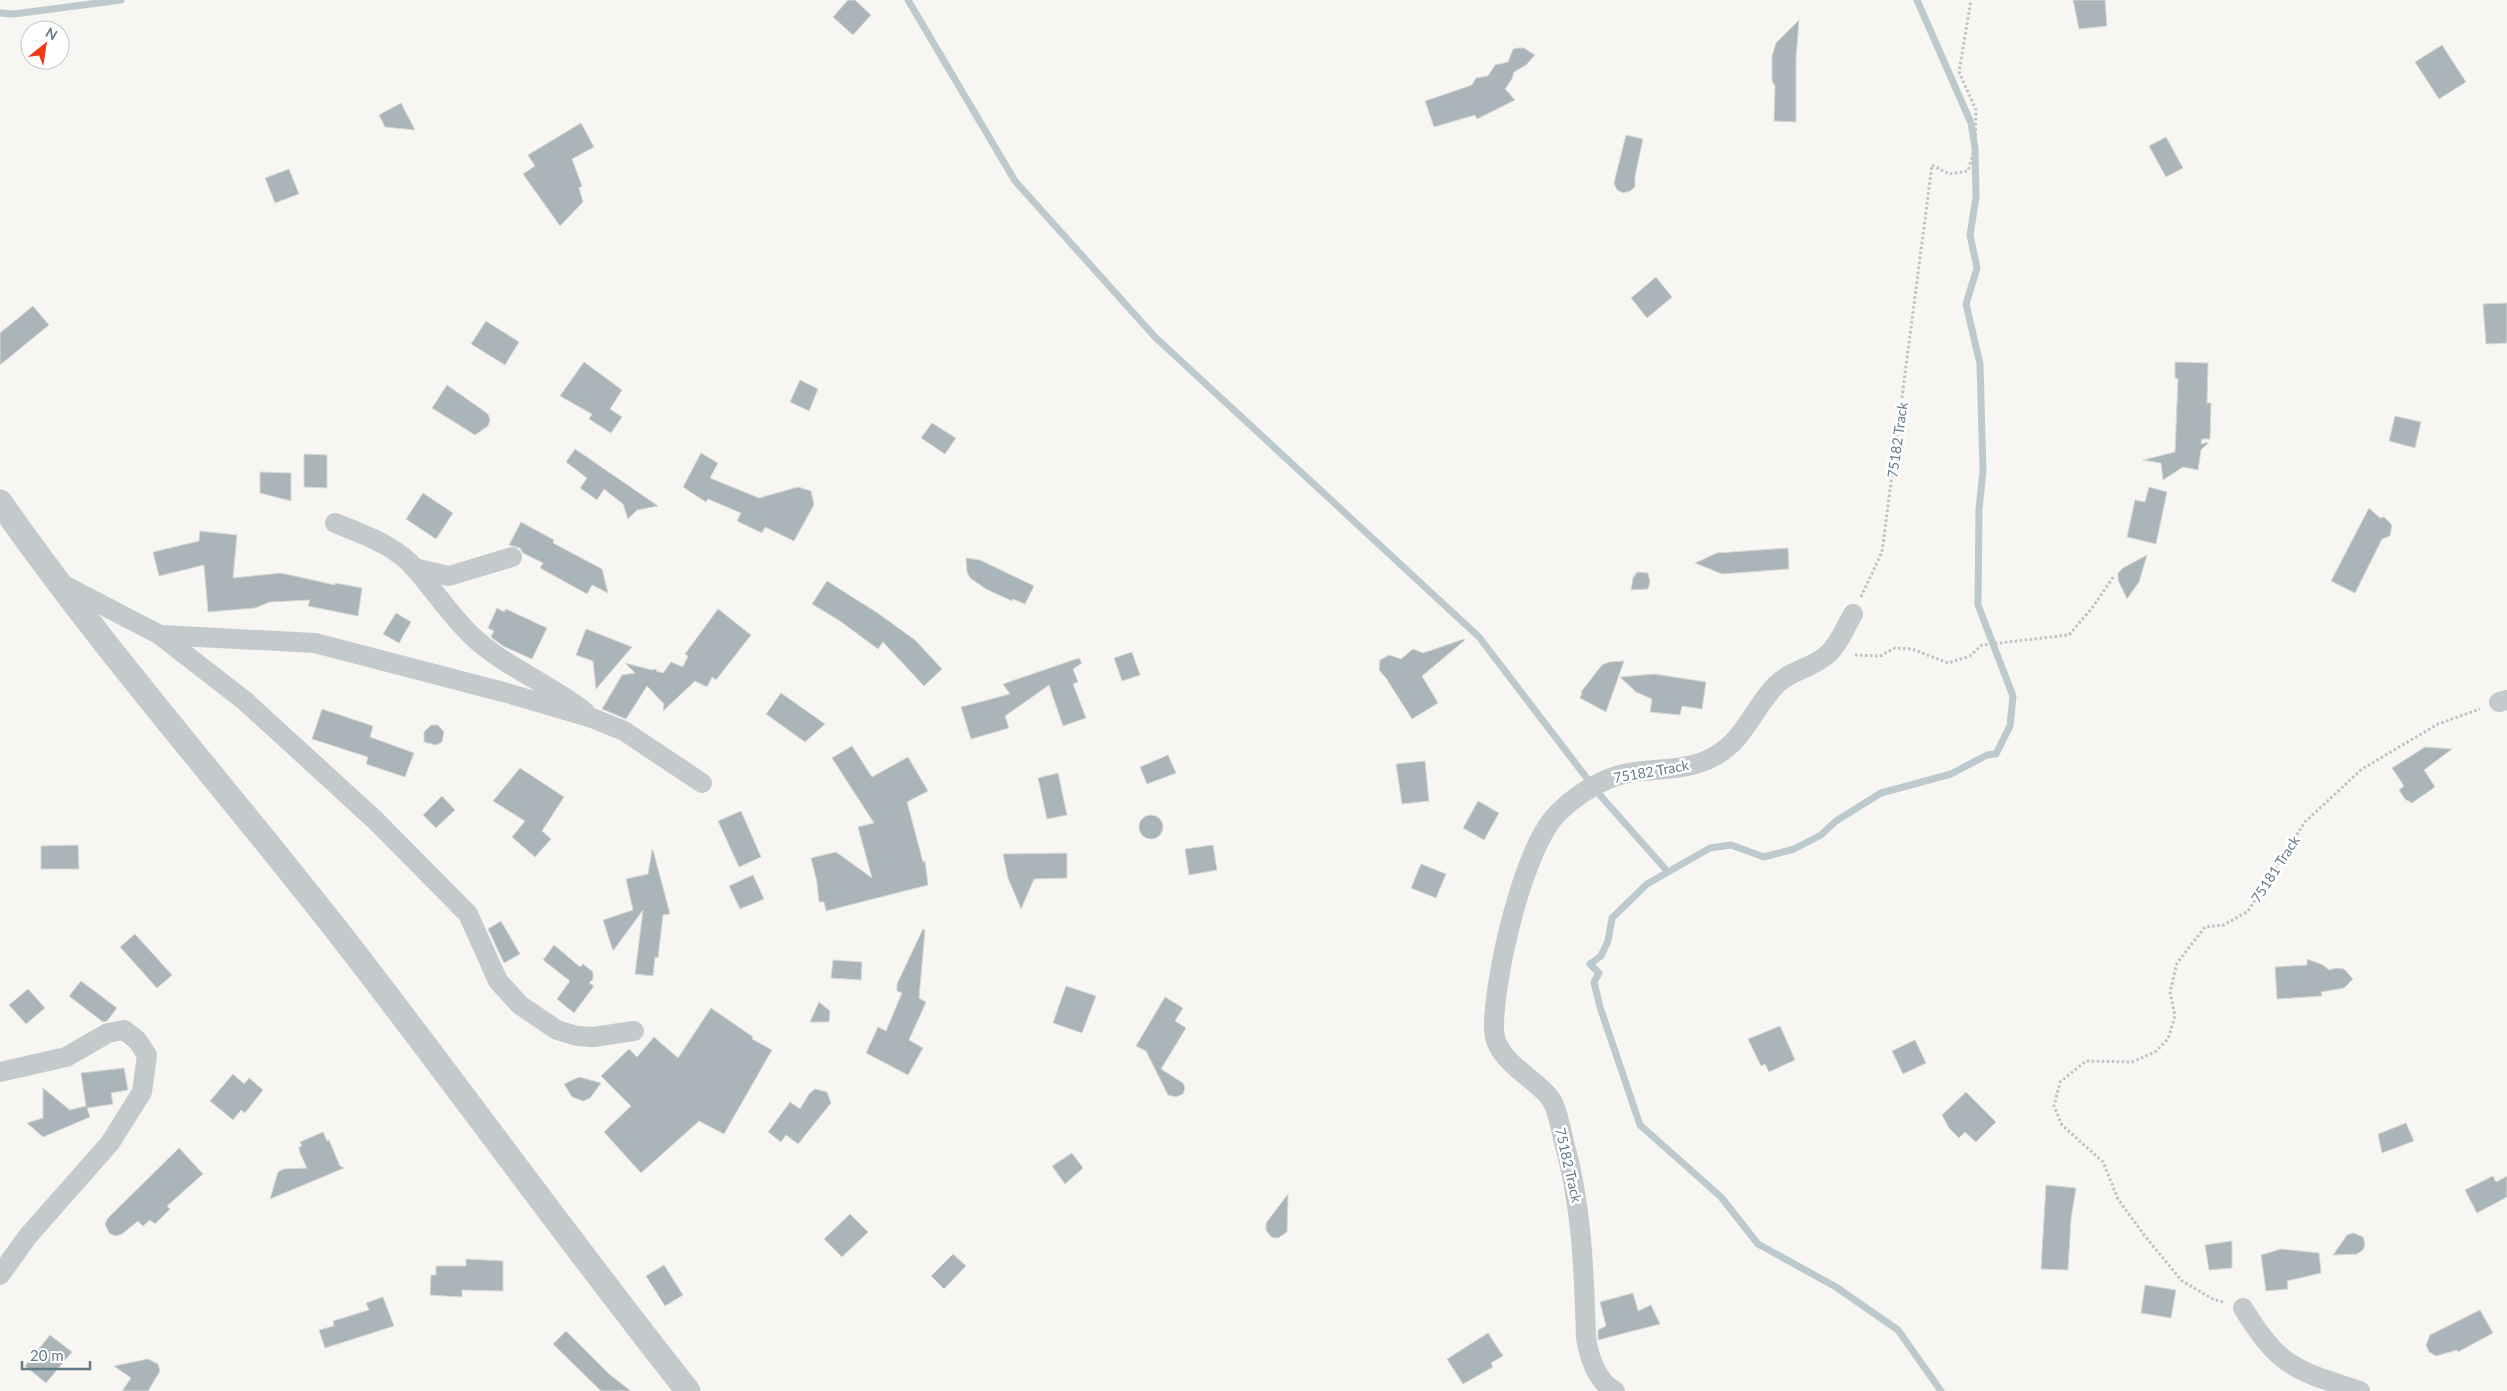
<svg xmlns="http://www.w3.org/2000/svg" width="2507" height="1391" font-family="Lato,sans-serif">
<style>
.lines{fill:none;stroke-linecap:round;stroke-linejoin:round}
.stream{stroke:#bccacd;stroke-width:7}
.building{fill:#aab5b9;stroke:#d8d8d5}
.path{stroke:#bfc2c4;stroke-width:3;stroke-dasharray:2.5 2.5;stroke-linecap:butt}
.minor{stroke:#c4c9cc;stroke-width:20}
.tertiary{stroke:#c4c9cc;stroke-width:25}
.labels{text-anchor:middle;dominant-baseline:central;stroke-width:5;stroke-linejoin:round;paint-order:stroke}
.street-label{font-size:14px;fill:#637a87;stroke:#fff}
</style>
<rect width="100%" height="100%" fill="#f7f6f3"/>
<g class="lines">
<!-- stream -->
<path class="stream" d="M908,0L1015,181L1155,337L1479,637L1589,781
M1917,0L1971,123L1975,148L1976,197L1970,235L1977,268L1966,304L1980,364L1983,471L1979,509L1978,605L2013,696L2010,726L1996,754L1987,755L1951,774L1881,793L1836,821L1821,835L1794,849L1764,857L1731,845L1710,848L1647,884L1612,918L1608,941L1601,956L1590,964L1599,973L1594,982L1600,1007L1640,1125L1721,1197L1758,1244L1836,1287L1898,1330L1941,1391
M0,13L14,14L121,0
M1599,794L1668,872"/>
</g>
<!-- building -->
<path class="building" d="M848,0H855L871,15L853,35L833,17Z
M2073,0H2105L2107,26L2079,29Z
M1799,20L1796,59V122L1774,121L1775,86L1772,81V56L1776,43Z
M2442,45L2466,82L2439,99L2415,62Z
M1518,48H1524L1535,55L1526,65L1514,72L1512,79L1505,89L1515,100L1477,119L1475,115L1434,127L1425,101L1472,85L1476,78L1488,76L1495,65L1508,62L1513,49Z
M401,103L415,130L385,127L379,115Z
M581,123L594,147L572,159L582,186L579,188L583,202L560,226L523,174L535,166L528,155Z
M1626,135L1643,139L1635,176V187L1630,191L1623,193L1617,190L1614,183Z
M2166,137L2183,168L2166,177L2149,146Z
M289,169L299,194L275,203L265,178Z
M1656,277L1672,297L1647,318L1631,298Z
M2507,303V343L2486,344L2483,304Z
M33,306L49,325L0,365V333Z
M486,321L519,342L505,365L471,344Z
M584,362L622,390L610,409L622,417L611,433L589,419L592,414L560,396Z
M2175,362L2208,363L2207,403H2211L2210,439H2202L2201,444L2209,442L2201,450L2198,470L2183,467L2163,480L2161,463L2143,460L2175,452L2178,379L2175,378Z
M800,380L818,389L809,411L790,402Z
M447,385L488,414L490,420L488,426L475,435L432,408Z
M2395,416L2421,422L2415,448L2389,441Z
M932,423L956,438L945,454L921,438Z
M575,449L597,464L658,506L637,510L628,519L623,504L604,489L597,500L580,488L587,478L566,462Z
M701,453L718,463L710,478L759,498L798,487L811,491L814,505L794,541L765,527L762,533L737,521L741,513L708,499L706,502L683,487Z
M304,454L327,455V488L304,487Z
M260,472L291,473V501L260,493Z
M2149,487L2167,492L2156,544L2127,537L2135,500L2145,502Z
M423,493L453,513L436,539L406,519Z
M2369,508L2380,518L2384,517L2392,525L2390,536L2382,539L2355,593L2331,581Z
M521,522L554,540L553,543L602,569L608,593L592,585L587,594L540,568L543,563L523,553L520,548L509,545Z
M200,531L237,535L233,578L281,573L335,585V583L362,588L358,616L308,606L310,600L270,602L255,608L208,612L204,565L159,576L153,552L199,541Z
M1788,548L1789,569L1722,574L1695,563L1717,553Z
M2147,555L2139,582L2127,599L2118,580V573L2123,568Z
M966,558L980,560L1034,586L1025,604L1013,599L1012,601L986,589L970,578L967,572Z
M1637,572L1648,573L1650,582L1648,589L1631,590L1633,578Z
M827,581L879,614L915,640L942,669L924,686L883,642L878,649L840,621L812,604Z
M497,608L504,612L506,609L547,628L532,659L503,646L491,637L494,631L488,628Z
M718,609L751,635L716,680L712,677L707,687L695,681L663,711L664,704L647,686L626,719L602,709L622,675L635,673L625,663L652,670L657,669L656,671L663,673L671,662L683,667L688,656L685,654Z
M396,613L411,622L399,643L383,634Z
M586,629L632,647L596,689L593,661L576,655Z
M1464,639L1465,640L1422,676L1438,703L1412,719L1386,678L1379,670L1380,660L1389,655L1401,659L1413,649L1423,653Z
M1132,652L1140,675L1122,681L1114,658Z
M1079,658L1082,663L1073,669L1078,682L1073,684L1086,718L1063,726L1049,685L1005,716L1009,728L971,739L961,707L1010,694L1003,684Z
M1624,661L1606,712L1580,698L1582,693L1581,692L1602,665L1609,662Z
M1654,674L1706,682L1702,709L1682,706L1680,715L1650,712L1652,699L1636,692L1620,677Z
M781,693L825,724L805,742L766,714Z
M322,709L373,726L370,737L414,753L405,777L366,764L368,757L312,739Z
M431,725H438L444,732L442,742L436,745L424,742V732Z
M852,746L872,777L908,757L928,791L907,802L923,862L925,861L928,885L826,911L824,902H819L817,882L811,858L836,852L872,878L858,827L874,823L832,758Z
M2425,747L2452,749L2424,770L2435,787L2412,803L2405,799L2399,790L2404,786L2392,768Z
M1168,755L1176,773L1147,784L1140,767Z
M1425,761L1429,801L1402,804L1396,764Z
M520,768L564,797L542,831L551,839L535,857L512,837L525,821L493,801Z
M1058,773L1067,815L1047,819L1038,778Z
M442,796L455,810L436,828L423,815Z
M1478,801L1499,813L1484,840L1463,828Z
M741,811L761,857L739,867L718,821Z
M1139 827a12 12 0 1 1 24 0a12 12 0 1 1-24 0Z
M78,845L79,869H41V846Z
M1213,845L1217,870L1189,875L1185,849Z
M652,850H653L670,914L663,915L658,958L655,957L653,976L635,974L643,910L613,951L603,920L633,910L626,879L648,874Z
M1067,853V878L1034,879L1021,909L1008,878L1003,854Z
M1421,864L1446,874L1436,898L1411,888Z
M753,875L764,899L740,909L729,886Z
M501,921L520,954L504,963L488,929Z
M923,929L925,930L919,998L926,1002L909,1040L923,1048L908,1075L866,1053L878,1027L886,1031L902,993L897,991V984Z
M135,934L172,975L157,988L120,947Z
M554,945L580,967L583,964L593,972V979L589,983L594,986L574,1013L557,999L570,981L543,960Z
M2307,959L2323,965L2329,970L2337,968L2344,969L2353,979L2344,988L2321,992L2322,996L2277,999L2275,967L2307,965Z
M833,960L862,962L861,980L831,978Z
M81,981L117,1008L107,1021L103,1022L69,996Z
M1066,986L1096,996L1082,1033L1053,1023Z
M28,989L45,1008L26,1024L9,1005Z
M1165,997L1183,1008L1175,1021L1186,1028L1161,1069L1183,1083L1185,1088L1183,1094L1176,1097L1168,1095L1146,1051L1136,1046Z
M819,1002L830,1011L829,1022H810Z
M711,1008L753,1037L752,1039L772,1050L724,1134L699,1121L641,1173L604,1132L631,1106L601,1076L629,1049L637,1057L654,1037L678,1058Z
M1780,1026L1795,1060L1769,1072L1765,1064L1761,1066L1748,1039Z
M1915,1040L1926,1063L1903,1074L1892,1051Z
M124,1068L128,1090L111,1093L113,1104L87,1108L90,1117L43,1137L27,1123L43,1118V1088L70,1110L86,1106L81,1073Z
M233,1074L244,1084L249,1078L263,1090L245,1113L241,1110L233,1120L210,1101Z
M579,1077L601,1083L590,1098L583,1101L572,1097L564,1084Z
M815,1089L827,1092L831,1103L798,1144L786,1135L781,1142L768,1132L790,1102L800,1109L809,1094Z
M1966,1092L1996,1122L1976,1142L1965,1132L1959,1138L1949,1128L1942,1115Z
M2406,1123L2414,1141L2382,1153L2378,1134Z
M323,1132L327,1141L329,1140L340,1166L344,1168L270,1199L278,1172L284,1169L307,1168L300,1153L299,1147L302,1146L300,1142Z
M179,1148L203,1174L167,1206L170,1209L155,1224L150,1220L143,1226L138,1221L122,1234L115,1236L109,1233L105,1224L108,1218Z
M1072,1153L1083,1168L1065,1184L1052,1166Z
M2493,1176L2496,1182L2507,1176V1197L2477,1213L2465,1190Z
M2046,1185L2076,1188L2071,1219L2068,1270L2041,1269Z
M1288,1194L1287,1232L1278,1238L1271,1237L1266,1230V1223Z
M850,1214L868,1232L842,1257L824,1239Z
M2354,1233L2363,1237L2365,1244L2363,1250L2357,1254L2333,1255L2347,1235Z
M2232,1241V1268L2209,1270L2205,1245Z
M2281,1249L2319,1253L2321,1273L2287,1281L2288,1289L2266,1291L2261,1255Z
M953,1254L966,1266L944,1289L931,1276Z
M466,1259L503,1261V1291L462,1290V1297L430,1295L431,1275H436V1266H466Z
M664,1265L683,1295L665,1306L646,1276Z
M2145,1285L2176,1290L2171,1318L2141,1313Z
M1633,1293L1638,1311L1651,1305L1660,1324L1598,1340V1330L1606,1326L1600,1302Z
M383,1297L394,1326L325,1348L319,1330L334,1326L333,1321L369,1310L366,1303Z
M2480,1310L2493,1333L2458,1352L2457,1350L2436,1356L2429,1352L2426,1345L2430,1335Z
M566,1331L609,1374L631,1391H601L553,1344Z
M1488,1333L1503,1356L1491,1363L1493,1367L1463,1384L1447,1359Z
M50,1335L72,1352L46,1383L25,1366Z
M148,1359L158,1364L160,1371L148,1391H122L131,1378L114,1366Z"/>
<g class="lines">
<!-- path -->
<path class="path" d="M1861,597L1882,552L1932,165L1949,174L1968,171L1975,148L1976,110L1959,72L1971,0
M1855,655L1880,656L1895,648L1912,649L1948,663L1970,656L1982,645L2069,635L2092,608L2114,576
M2223,1302L2213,1299L2182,1281L2144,1235L2118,1199L2103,1162L2062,1125L2054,1106L2060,1082L2086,1061L2132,1062L2155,1052L2168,1039L2175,1016L2170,992L2177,963L2205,927L2224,925L2248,911L2305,822L2362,769L2438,724L2480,709"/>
<!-- minor -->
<path class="minor" d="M335,523C360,533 389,543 409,562C431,585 448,613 471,635C504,667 549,683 585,712
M414,568L449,576L512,557
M62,584L160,635L245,701L375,820L468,914L498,981L520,1005L557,1030L577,1036L593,1037L634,1031
M160,635L315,643L507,693L592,718L624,731L702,783
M2499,702L2507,700
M0,1072L66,1057L108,1033L124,1030L137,1040L147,1055L142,1092L110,1143L28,1236L0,1275
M2243,1308C2280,1368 2295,1370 2360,1391
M1615,1391C1597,1382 1589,1357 1586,1338C1584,1271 1582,1206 1564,1142C1561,1130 1559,1117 1554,1105C1544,1081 1495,1064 1494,1030C1493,981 1523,846 1559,812C1572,799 1590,787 1606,780C1640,764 1681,776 1715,756C1744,740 1754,708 1776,685C1791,670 1813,668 1828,654C1839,644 1846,626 1853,614"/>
<!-- tertiary -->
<path class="tertiary" d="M0,502C107,655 231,794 346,942C461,1090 571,1244 688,1391"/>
</g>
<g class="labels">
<!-- street labels -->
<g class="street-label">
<text transform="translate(1897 440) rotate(-82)">75182 Track</text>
<text transform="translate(1651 771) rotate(-10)">75182 Track</text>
<text transform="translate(2275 869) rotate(-57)">75181 Track</text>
<text transform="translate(1569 1165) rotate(77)">75182 Track</text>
</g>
</g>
<!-- north arrow -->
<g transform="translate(45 45) rotate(30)"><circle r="24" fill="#ffffff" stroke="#c1cacf"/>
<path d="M0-4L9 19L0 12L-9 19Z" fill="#f33917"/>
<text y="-8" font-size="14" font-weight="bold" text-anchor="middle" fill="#637a87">N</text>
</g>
<!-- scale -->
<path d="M22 1361v8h68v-8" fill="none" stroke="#637a87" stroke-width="2.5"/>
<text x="30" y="1361" font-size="15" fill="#637a87" stroke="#ffffff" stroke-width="4" paint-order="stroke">20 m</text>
</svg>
